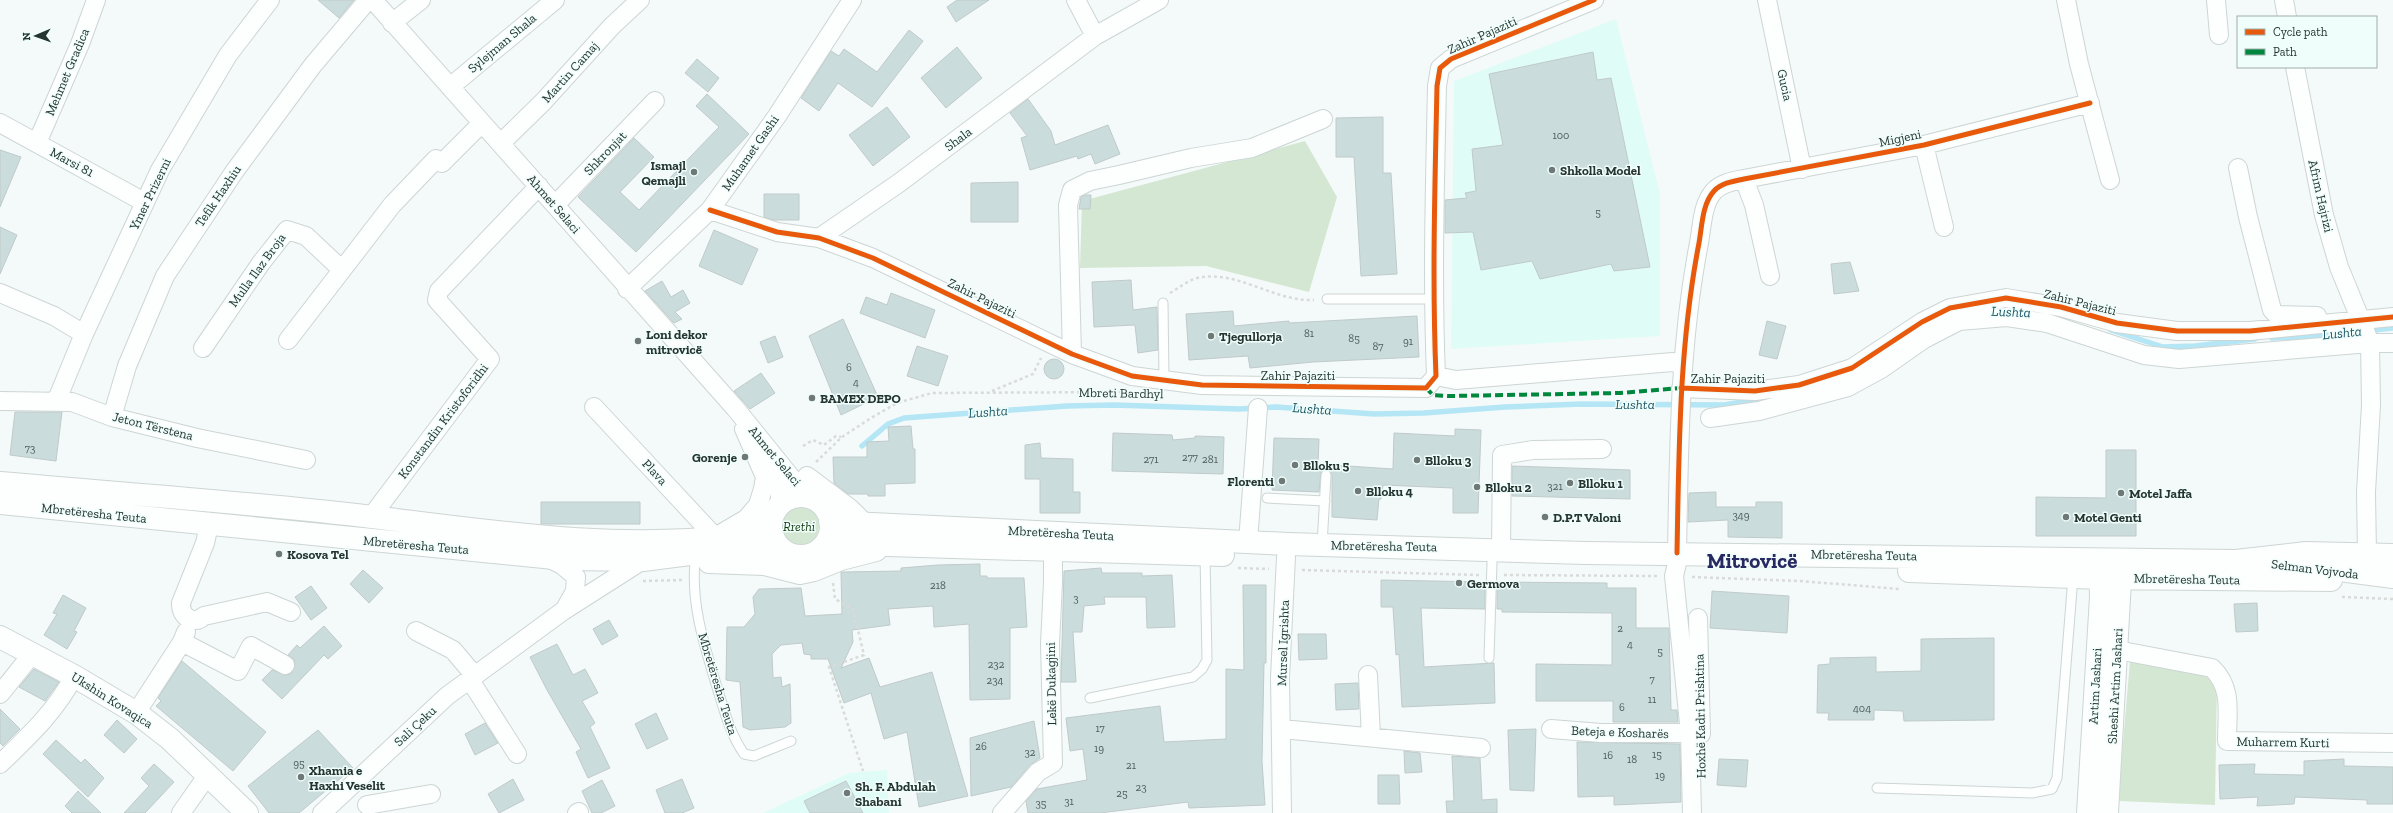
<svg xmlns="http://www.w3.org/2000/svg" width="2393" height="813" font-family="'Zilla Slab',serif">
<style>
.built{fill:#e0fcf6}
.green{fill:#d4e7d3}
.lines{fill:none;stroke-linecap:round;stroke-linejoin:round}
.stream{stroke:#b4e6f6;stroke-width:5.5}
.building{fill:#cadcdc;stroke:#c0caca}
.lane-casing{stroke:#ccd6d4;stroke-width:11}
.street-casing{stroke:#ccd6d4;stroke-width:20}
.secondary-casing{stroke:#ccd6d4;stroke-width:24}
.primary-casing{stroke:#ccd6d4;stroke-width:24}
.path{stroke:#d8dbda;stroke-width:2.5;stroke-dasharray:3 3;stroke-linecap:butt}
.lane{stroke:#fdfefe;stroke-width:9}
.street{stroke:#fdfefe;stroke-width:18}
.secondary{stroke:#fdfefe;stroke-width:22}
.primary{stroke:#fdfefe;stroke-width:22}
.quiet{stroke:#00873e;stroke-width:4;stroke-dasharray:8 4;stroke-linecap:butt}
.cycleway-casing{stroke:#f0fefb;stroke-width:8}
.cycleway{stroke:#e8590c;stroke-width:5}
.poi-dot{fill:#6e7977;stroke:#f0fefb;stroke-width:1.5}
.labels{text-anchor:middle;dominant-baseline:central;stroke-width:3;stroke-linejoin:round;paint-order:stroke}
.number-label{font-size:11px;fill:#4f5e5c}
.street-label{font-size:13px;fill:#263431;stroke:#f0fefb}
.poi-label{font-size:13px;font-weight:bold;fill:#263431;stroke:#f0fefb;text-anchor:start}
.park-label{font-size:13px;font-style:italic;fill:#10390b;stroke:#f0fefb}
.water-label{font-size:14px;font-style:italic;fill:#1e5667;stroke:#f0fefb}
.town-label{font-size:21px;font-weight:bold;fill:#2a2862;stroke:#f0fefb}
</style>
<rect width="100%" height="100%" fill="#f4faf9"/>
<!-- built -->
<path class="built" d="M1616,19L1660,194V336L1451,349L1454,81Z
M887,770L889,813H763L849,773Z"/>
<!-- green -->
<path class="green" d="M1305,141L1337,197L1309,292L1206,266L1080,268L1082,201Z
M779 526a20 20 0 1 1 40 0a20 20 0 1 1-40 0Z
M2130,661L2204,671L2217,683L2215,805L2118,801Z"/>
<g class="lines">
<!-- stream -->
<path class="stream" d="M2045,314L2068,318
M2111,330L2163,347L2195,346L2255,339
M2272,338L2318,336L2393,328
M862,446L888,424L904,418L1067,406L1114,405L1239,409L1276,407L1374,414L1424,413L1505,407L1581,404L1724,405L1768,398"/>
</g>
<!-- building -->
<path class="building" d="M318,0H354L339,18Z
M957,0H989L956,22L947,7Z
M909,30L923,41L872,107L838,83L819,111L801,98L831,51L839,56L844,49L877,72Z
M957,47L982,78L946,108L921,78Z
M1593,52L1597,80L1611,78L1650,267L1614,271L1611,264L1540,279L1532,261L1481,270L1473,232L1445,233V200L1467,198L1465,193L1476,191L1472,149L1503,145L1489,74Z
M697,59L719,78L708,92L685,73Z
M707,94L749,134L636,252L578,197L634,138L654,157L620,192L639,210L719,127L696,106Z
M1028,99L1051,131L1055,145L1108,125L1120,154L1095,164L1091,154L1078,159L1077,156L1030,170L1021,138L1027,136L1010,113Z
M887,107L910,137L873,166L849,135Z
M1383,117V173H1391L1397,274L1361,276L1354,157H1336V118Z
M0,150L21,157L0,207Z
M1018,182V222H971V183Z
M764,194H799V220H773L764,217Z
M1085,195H1091L1090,209H1079L1081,197Z
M0,227L17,235L0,274Z
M714,230L758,249L742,285L699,266Z
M1850,262L1859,291L1834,294L1831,264Z
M1131,280L1133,310L1157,307L1158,350L1138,353L1135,325L1094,327L1092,282Z
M662,281L671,297L683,290L690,303L675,312L682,319L674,323L645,291Z
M891,293L935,310L925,338L860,313L866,297L887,305Z
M1233,311L1234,326L1289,321V323L1417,316L1419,357L1313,362L1250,368L1248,356L1189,360L1186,314Z
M843,319L878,397L841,415L809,336Z
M1767,321L1786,326L1777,359L1759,355Z
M775,336L783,357L768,363L760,342Z
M917,346L948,356L938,386L907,376Z
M1044 369a10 10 0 1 1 20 0a10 10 0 1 1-20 0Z
M761,373L775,393L750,409L734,391Z
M15,412H62L56,461L10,455Z
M911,426L913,449H915V483L885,484V496H868V494H848L834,483L833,457H867V442L889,441L888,427Z
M1455,429L1481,430L1478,513H1453V488L1383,485L1381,499H1379L1377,520L1332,517V475L1327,469L1321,472L1319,492L1272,490L1274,438L1319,439L1318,464L1393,469L1394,433L1455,436Z
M1113,433L1172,435L1173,440L1195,438V436L1224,437L1223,474L1112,471Z
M1040,443L1041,458L1073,459V492H1080V513H1040V479H1025V445Z
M2106,450H2136V536H2036V497L2106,498Z
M1512,466L1630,470V499L1512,496Z
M1716,492V507H1756V502H1782V538L1728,537V520L1688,522L1689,493Z
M541,502H640V524H541Z
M980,564V576H987V578H1024L1027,627L1010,628V699L970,700L969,624L934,627L933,606L888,609L890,625L852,630L853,642L841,668L869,658L880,687L932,672L968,796L919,807L907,732L884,739L871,693L844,703L828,659H811V655L804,654L802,643L781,645L772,654L773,678L781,677L782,687L790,684L791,723L785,727L750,730L743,727L740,682L726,680L727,627H744L755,614L753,597L759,589L801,588L805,616L842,614L841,572H843L901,571V568L938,565Z
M1101,568L1102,573H1142V576L1172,575L1175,627L1147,628L1146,597H1104L1105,604L1084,606L1082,632H1073L1076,682H1061L1064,571Z
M363,570L383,588L369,603L350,584Z
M1381,580L1485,582V609L1421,608L1424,667L1494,663L1495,703L1402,707L1399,654L1396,655L1393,607H1381Z
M1497,582L1607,583V588H1636V628H1669L1671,710H1677L1678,722H1613V701H1536V664L1612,665V613L1502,612V609H1497Z
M1243,585H1266V663H1264L1262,761L1265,805L1189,808L1188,802L1100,813H1028L1026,801L1037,789L1087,780L1083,749L1070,751L1066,718L1160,706L1164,742L1226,739V669L1244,670Z
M311,586L327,608L311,620L295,597Z
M1712,591L1789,596L1787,633L1710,628Z
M63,595L86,608L74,631L77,632L67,649L44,635L57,614L53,613Z
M2257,603L2258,631L2236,632L2234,604Z
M609,620L618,636L602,645L593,629Z
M324,626L342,646L328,659L324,655L282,699L262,680L272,670L285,675L291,674L295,664L294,659L288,655L297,645L300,648Z
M1298,634H1326L1327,659L1299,660Z
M1994,638V720L1904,721L1903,711L1874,710V720H1828L1829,713H1817L1818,665L1830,664V658L1876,657V672L1921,671V639Z
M557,644L573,675L585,669L598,693L582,701L595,723L590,727L610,768L588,778L576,752L581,749L547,690L530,657Z
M182,661L266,732L233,771L156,706L161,701L158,698Z
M34,669L59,682L45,701L19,687Z
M1358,683L1359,709L1336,710L1335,684Z
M0,709L20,729L3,746L0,743Z
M656,713L668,739L647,749L635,724Z
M117,720L137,739L124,753L104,735Z
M1034,721L1040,758L1030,765L1011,787L971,796L970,738Z
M485,723L498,743L475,755L465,734Z
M1536,729L1534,791L1510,790L1508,730Z
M318,730L353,768L299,813H269L248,786Z
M56,740L81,763L85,759L104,778L88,797L43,754Z
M1577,742L1680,744L1681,802L1614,805V796L1578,797Z
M1404,751L1420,753L1422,772L1405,773Z
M1452,756L1480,758L1482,800L1497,799V813H1447L1446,801H1454Z
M1719,759L1748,760L1746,787L1717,785Z
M2344,759V766L2393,767V804H2367V800L2295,797L2294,804L2257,806L2258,797L2220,799L2219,765L2255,764L2254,774L2304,775V761Z
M154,764L174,782L145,813H124L149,786L141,778Z
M1378,775H1399L1400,804H1378Z
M513,779L524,800L499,813L488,794Z
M682,779L694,808L682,813H665L656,790Z
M602,780L615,806L601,813H592L582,791Z
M846,781L863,813H810L804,801Z
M78,791L101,813H72L65,806Z"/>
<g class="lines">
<defs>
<path id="lane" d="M1327,299H1433
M1163,303L1164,380
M1267,498L1325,501
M1322,545L1326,475
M695,562C691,604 704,644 716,684C724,709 729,732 744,754L754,756L791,741
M1489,658L1492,562
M1090,698L1193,677L1202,669L1207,660L1205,555
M1877,788L2032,793L2052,789L2057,778L2073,577"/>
<path id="street" d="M373,0L735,408L794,481L817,501
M1076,0L1095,36
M1767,0L1802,169
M2066,0L2079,64L2110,180
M2216,0L2219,35
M2284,0L2287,17
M392,23L421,0
M2295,67L2324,215L2339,267L2370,343L2371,405L2366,492L2367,554
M450,87L555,0
M0,123L144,202
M37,143L80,44L96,0
M501,143L543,102L612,26L640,0
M1924,145L1944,227
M2238,168L2248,217L2272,310L2277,315L2317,316
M1744,179L1754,205L1770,276
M555,205L655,101
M710,210L777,232L819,238L873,258L1072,354L1132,376L1202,385L1426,388L1436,376C1432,279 1435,183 1437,86L1440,68L1451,59L1594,0
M819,238L899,183L1095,36L1159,0
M627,289L710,210L777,116L852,0
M0,293L54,316L84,334
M288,340L392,205L436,159L442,163L482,123
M203,348L261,263L287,230L306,236L341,269
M1072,354L1068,205L1072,190L1090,181L1119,175L1191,158L1252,148L1323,119
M1436,376L1456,380L1673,362L1683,366
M1681,388L1755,391L1799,385L1852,368L1922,322L1950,308L2006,298L2061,307L2117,323L2177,331H2250L2393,317
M0,401L72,402L112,417L197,438L306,460
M56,402L84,334L160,170L228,55L270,0
M594,407L715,537L746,519L758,505L763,489L765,477L744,429
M112,417L127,366L165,276L234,172L313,65L368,0
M1710,418L1759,411L1848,387L1881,369L1924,339L1959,321L2007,317L2047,323L2144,355L2179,359L2370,343H2393
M766,460L778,480L781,504
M807,476L851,509L865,523
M371,517L490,359L437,300L439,291L539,186
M209,525L205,543L181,603C180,616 193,626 204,616L267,602L291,612
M1248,542L1258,408
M1501,549L1502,455L1533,450L1602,449
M1677,553C1679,449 1679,346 1699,243C1702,227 1702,204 1714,191C1721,183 1734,181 1744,179L1924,145L2090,103
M548,558L562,565L576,577L575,591L565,609
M1677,563L1674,576L1690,733L1692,813
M1698,618L1701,734
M416,631L453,650L475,676
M182,642L238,671L251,646L285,665
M2117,650L2212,668C2233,688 2227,713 2227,741L2393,743
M1368,675L1371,737
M470,680L517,754
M0,694L33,653
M136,713L182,642L186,632
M1282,729L1481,748
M1551,729L1601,733H1690
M0,764C28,737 56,711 74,676
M367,805L431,794
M181,813L207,776
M322,813L447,696L563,611L643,560
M577,813L579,812
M1002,813L1038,772L1053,763L1050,644L1053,582V537
M1282,813L1280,678L1286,557"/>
<path id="secondary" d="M0,483C124,494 249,502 372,517C491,531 613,551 733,536C748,534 763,524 774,513
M771 526a30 30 0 1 1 60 0a30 30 0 1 1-60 0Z
M0,503L564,559L643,560L752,546L785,552
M830,522L1288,544L1585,553L2236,561L2309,566L2393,577
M827,541L888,545L1223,555
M709,562L764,564L800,573L814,570L841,559L876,550
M1909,571L2101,578L2331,580
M0,637L74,676L138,714L170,739L247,813
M2088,813L2101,597L2100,563
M2107,813L2121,563"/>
<path id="primary" d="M2236,561L2306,553L2393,555"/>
</defs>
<!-- lane casing -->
<use href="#lane" class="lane-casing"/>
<!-- street casing -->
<use href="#street" class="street-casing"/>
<!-- secondary casing -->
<use href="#secondary" class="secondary-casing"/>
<!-- primary casing -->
<use href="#primary" class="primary-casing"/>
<!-- path -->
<path class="path" d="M1170,293C1179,288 1187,281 1197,278C1236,269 1275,302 1314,300
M992,391L1033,374L1041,358
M803,446L813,440L824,445L836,436L841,437
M816,462L842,437L871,418L897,403L932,393L1122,392
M1238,568L1269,569
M1302,570L1479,575
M1504,575L1657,576
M1692,577L1800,581L1900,589
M643,581L682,580
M833,583L835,599L853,609L864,655L829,667L863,771
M2342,597L2393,599"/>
<!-- lane -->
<use href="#lane" class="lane"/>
<!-- street -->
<use href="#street" class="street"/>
<!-- secondary -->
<use href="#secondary" class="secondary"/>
<!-- primary -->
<use href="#primary" class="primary"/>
<!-- quiet -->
<path class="quiet" d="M1426,388L1433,395L1448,396L1620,393L1681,388"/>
<defs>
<path id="cycleway" d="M710,210L777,232L819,238L873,258L1072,354L1132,376L1202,385L1426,388L1436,376C1432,279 1435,183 1437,86L1440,68L1451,59L1594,0
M1681,388L1755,391L1799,385L1852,368L1922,322L1950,308L2006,298L2061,307L2117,323L2177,331H2250L2393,317
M1677,553C1679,449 1679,346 1699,243C1702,227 1702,204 1714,191C1721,183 1734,181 1744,179L1924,145L2090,103"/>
</defs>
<!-- cycleway casing -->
<use href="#cycleway" class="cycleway-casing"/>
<!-- cycleway -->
<use href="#cycleway" class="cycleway"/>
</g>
<!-- markers -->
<g class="poi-dot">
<circle cx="1552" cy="170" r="4"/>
<circle cx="694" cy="172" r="4"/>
<circle cx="1211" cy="336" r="4"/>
<circle cx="638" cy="341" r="4"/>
<circle cx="812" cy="398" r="4"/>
<circle cx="745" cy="457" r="4"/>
<circle cx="1417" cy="460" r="4"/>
<circle cx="1295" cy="465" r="4"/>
<circle cx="1282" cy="481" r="4"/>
<circle cx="1570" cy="483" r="4"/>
<circle cx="1477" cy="487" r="4"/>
<circle cx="1358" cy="491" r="4"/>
<circle cx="2121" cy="493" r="4"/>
<circle cx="1545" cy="517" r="4"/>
<circle cx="2066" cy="517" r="4"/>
<circle cx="279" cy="554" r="4"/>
<circle cx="1459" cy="583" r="4"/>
<circle cx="301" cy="777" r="4"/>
<circle cx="847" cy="793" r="4"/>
</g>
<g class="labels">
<!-- number labels -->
<g class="number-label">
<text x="1561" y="135">100</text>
<text x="1598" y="212">5</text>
<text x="1309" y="333">81</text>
<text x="1354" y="338">85</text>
<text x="1408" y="341">91</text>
<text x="1378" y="346">87</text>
<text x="849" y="367">6</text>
<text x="856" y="382">4</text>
<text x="30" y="448">73</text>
<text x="1190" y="457">277</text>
<text x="1151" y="459">271</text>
<text x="1210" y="459">281</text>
<text x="1555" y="486">321</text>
<text x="1741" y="515">349</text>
<text x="938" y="585">218</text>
<text x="1076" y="598">3</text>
<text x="1620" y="628">2</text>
<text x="1630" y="644">4</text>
<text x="1660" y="651">5</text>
<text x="996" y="664">232</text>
<text x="1652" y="679">7</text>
<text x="995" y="680">234</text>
<text x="1652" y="699">11</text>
<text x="1622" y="707">6</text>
<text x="1862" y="708">404</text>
<text x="1100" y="728">17</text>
<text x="981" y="746">26</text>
<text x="1099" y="748">19</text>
<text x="1030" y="752">32</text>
<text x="1657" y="754">15</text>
<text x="1608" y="755">16</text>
<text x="1632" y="759">18</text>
<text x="299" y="763">95</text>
<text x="1131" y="765">21</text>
<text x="1660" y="775">19</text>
<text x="1141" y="787">23</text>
<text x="1122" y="793">25</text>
<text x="1069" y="801">31</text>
<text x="1041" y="803">35</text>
</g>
<!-- street labels -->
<g class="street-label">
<text transform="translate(1482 35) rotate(-24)">Zahir Pajaziti</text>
<text transform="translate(502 43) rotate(-40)">Sylejman Shala</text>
<text transform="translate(67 72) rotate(-67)">Mehmet Gradica</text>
<text transform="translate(570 72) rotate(-48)">Martin Camaj</text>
<text transform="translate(1785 85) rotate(78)">Gucia</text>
<text transform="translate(1900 138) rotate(-12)">Migjeni</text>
<text transform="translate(958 139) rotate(-37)">Shala</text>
<text transform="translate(605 153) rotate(-46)">Shkronjat</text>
<text transform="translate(750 153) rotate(-55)">Muhamet Gashi</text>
<text transform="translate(72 162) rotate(28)">Marsi 81</text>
<text transform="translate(150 194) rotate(-64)">Ymer Prizerni</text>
<text transform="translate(218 196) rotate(-56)">Tefik Haxhiu</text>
<text transform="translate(2321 196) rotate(77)">Afrim Hajrizi</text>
<text transform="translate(554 204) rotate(49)">Ahmet Selaci</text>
<text transform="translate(257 270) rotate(-54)">Mulla Ilaz Broja</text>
<text transform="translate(982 298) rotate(26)">Zahir Pajaziti</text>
<text transform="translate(2080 302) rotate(14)">Zahir Pajaziti</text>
<text x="1298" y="375">Zahir Pajaziti</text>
<text x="1728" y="378">Zahir Pajaziti</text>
<text transform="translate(1121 393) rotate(1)">Mbreti Bardhyl</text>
<text transform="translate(443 421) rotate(-53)">Konstandin Kristoforidhi</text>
<text transform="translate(153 426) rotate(14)">Jeton Tërstena</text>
<text transform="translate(775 456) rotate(50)">Ahmet Selaci</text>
<text transform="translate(655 472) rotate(47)">Plava</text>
<text transform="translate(94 513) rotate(6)">Mbretëresha Teuta</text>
<text transform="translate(1061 533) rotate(3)">Mbretëresha Teuta</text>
<text transform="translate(416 545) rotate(5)">Mbretëresha Teuta</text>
<text transform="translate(1384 546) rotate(1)">Mbretëresha Teuta</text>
<text transform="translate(1864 555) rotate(1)">Mbretëresha Teuta</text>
<text transform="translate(2315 569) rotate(7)">Selman Vojvoda</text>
<text transform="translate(2187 579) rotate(1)">Mbretëresha Teuta</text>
<text transform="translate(1283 643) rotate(-88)">Mursel Igrishta</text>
<text transform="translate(718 684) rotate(73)">Mbretëresha Teuta</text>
<text transform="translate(1051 684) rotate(-91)">Lekë Dukagjini</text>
<text transform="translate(2095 686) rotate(-87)">Artim Jashari</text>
<text transform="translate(2115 686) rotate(-87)">Sheshi Artim Jashari</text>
<text transform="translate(112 700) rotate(32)">Ukshin Kovaqica</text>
<text transform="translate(1700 716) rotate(-91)">Hoxhë Kadri Prishtina</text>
<text transform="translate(415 726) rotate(-43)">Sali Çeku</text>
<text transform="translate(1620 732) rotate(2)">Beteja e Kosharës</text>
<text transform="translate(2283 742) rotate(1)">Muharrem Kurti</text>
</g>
<!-- poi labels -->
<g class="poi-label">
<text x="686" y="165" text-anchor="end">Ismajl<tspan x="686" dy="15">Qemajli</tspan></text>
<text x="1560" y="170">Shkolla Model</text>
<text x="646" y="334">Loni dekor<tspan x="646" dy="15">mitrovicë</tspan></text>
<text x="1219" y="336">Tjegullorja</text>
<text x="820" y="398">BAMEX DEPO</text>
<text x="737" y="457" text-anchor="end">Gorenje</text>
<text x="1425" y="460">Blloku 3</text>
<text x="1303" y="465">Blloku 5</text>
<text x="1274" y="481" text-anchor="end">Florenti</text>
<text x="1578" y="483">Blloku 1</text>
<text x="1485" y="487">Blloku 2</text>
<text x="1366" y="491">Blloku 4</text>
<text x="2129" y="493">Motel Jaffa</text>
<text x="1553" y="517">D.P.T Valoni</text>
<text x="2074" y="517">Motel Genti</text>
<text x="287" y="554">Kosova Tel</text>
<text x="1467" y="583">Germova</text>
<text x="309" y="770">Xhamia e<tspan x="309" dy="15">Haxhi Veselit</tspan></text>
<text x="855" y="786">Sh. F. Abdulah<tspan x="855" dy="15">Shabani</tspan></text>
</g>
<!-- park labels -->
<g class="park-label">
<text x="799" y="526">Rrethi</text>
</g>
<!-- water labels -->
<g class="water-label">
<text transform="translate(2011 312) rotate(2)">Lushta</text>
<text transform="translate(2342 333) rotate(-6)">Lushta</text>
<text x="1635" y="404">Lushta</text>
<text transform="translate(1312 409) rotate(4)">Lushta</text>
<text transform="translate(988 412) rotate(-4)">Lushta</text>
</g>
<!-- town labels -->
<g class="town-label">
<text x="1752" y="560">Mitrovicë</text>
</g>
</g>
<!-- legend -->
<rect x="2237" y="16" width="140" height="52" fill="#f0fefb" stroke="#9fadaa"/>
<rect x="2245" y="29" width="20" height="6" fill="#e8590c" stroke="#9fadaa"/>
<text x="2273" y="36" font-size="12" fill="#263431">Cycle path</text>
<rect x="2245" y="49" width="20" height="6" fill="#00873e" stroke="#9fadaa"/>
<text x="2273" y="56" font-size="12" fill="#263431">Path</text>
<!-- north arrow -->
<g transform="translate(36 36) rotate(268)" stroke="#f0fefb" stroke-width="3" paint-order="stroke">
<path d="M0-3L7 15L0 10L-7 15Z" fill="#263431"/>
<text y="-6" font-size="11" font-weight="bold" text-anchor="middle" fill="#263431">N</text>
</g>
</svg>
